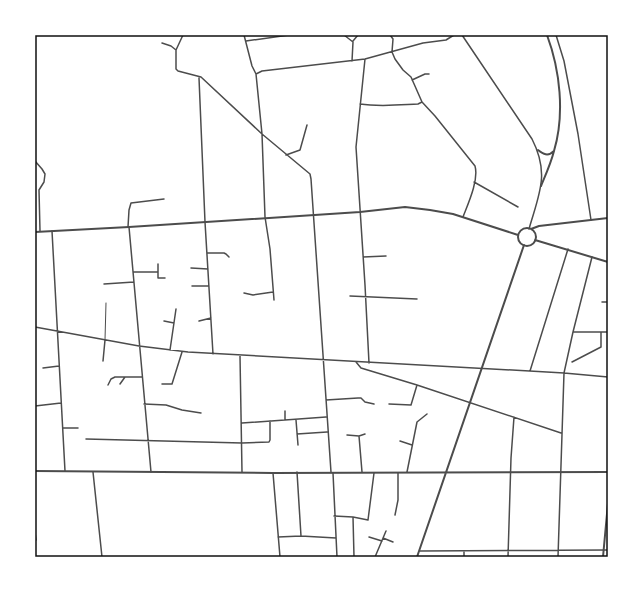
<svg xmlns="http://www.w3.org/2000/svg" width="643" height="592" font-family="Literata,serif">
<style>
.lines{fill:none;stroke-linecap:round;stroke-linejoin:round}
.service{stroke:#4c4c4c;stroke-width:1}
.minor{stroke:#4c4c4c;stroke-width:1.5}
.tertiary{stroke:#4c4c4c;stroke-width:2}
.neatline{fill:none;stroke:#111;stroke-width:1.5}
</style>
<rect width="100%" height="100%" fill="#fff"/>
<g class="lines">
<!-- service -->
<path class="service" d="M105,340L106,303"/>
<!-- minor -->
<path class="minor" d="M183,35L176,50V69L178,71L201,77L262,134L310,174L311,179L331,472
M244,35L252,66L256,74L262,134L265,217L270,249L274,300
M344,35L353,42L352,61
M360,35H370
M390,35L393,39L392,52L395,59L403,70L411,77L422,102L435,116L475,166C479,180 468,204 463,217
M462,35L532,139C550,174 539,194 529,229
M556,35L564,61L578,134L591,220
M246,41L289,35
M353,41L358,35
M162,43L171,46L176,50
M365,59L356,147L365,285L369,363
M256,74L262,71L365,59L423,43L446,40L454,35
M199,78L205,222L213,354
M412,80L425,74H429
M360,104C379,107 398,105 418,104L422,102
M286,155L300,150L307,125
M35,161L42,169L45,174L44,182L39,190L40,231
M474,182L518,207
M128,227L129,210L131,203L164,199
M129,227L151,472
M52,231L65,471
M207,253H224L226,254L229,257
M363,257L386,256
M158,264V278H165
M191,268L208,269
M133,272H158
M104,284L134,282
M192,286H209
M244,293L253,295L273,292
M350,296L417,299
M602,302H608
M164,321L174,323
M199,321L211,318
M35,327L139,346L188,352L564,373L608,377
M573,332H608
M170,350L176,309
M240,356L242,472
M103,361L105,340
M356,362L361,368L417,385L561,433
M572,362L601,347V332
M43,368L59,366
M530,371L568,249
M120,384L125,377
M162,384H172L182,352
M108,385L111,379L115,377H142
M326,400L358,398H361L365,402L374,404
M144,404L166,405L182,410L201,413
M389,404L411,405L417,385
M35,406L61,403
M285,420V411
M296,420L298,445
M242,423L326,417
M63,428H78
M297,434L327,432
M347,435L359,436L365,434
M359,436L362,472
M86,439L242,443L269,442L270,440V421
M400,441L412,445
M93,472L102,557
M297,472L301,536
M407,472L417,422L427,414
M273,473L280,557
M333,473L337,557
M395,515L398,500V473
M334,516L353,517L368,520L374,473
M353,517L354,557
M35,532L36,540
M278,537L301,536L336,538
M369,537L382,541
M383,538L393,542
M420,551L608,550
M375,557L386,531
M464,557V551
M508,557L511,458L514,417
M558,557L564,373L573,332L592,257"/>
<!-- tertiary -->
<path class="tertiary" d="M538,150C543,154 548,157 554,151
M541,186C546,174 551,163 554,151C565,114 560,70 547,35
M518 237a9 9 0 1 1 18 0a9 9 0 1 1-18 0Z
M531,229L539,226L608,218
M35,232L129,227L360,212L405,207L430,210L453,214L518,235
M535,240L608,262
M35,471L273,473L608,472
M417,557L524,245
M603,557L608,503"/>
</g>
<!-- border -->
<rect width="643" height="592" fill="none" stroke="#ffffff" stroke-width="72"/>
<rect x="36" y="36" width="571" height="520" class="neatline"/>
</svg>
